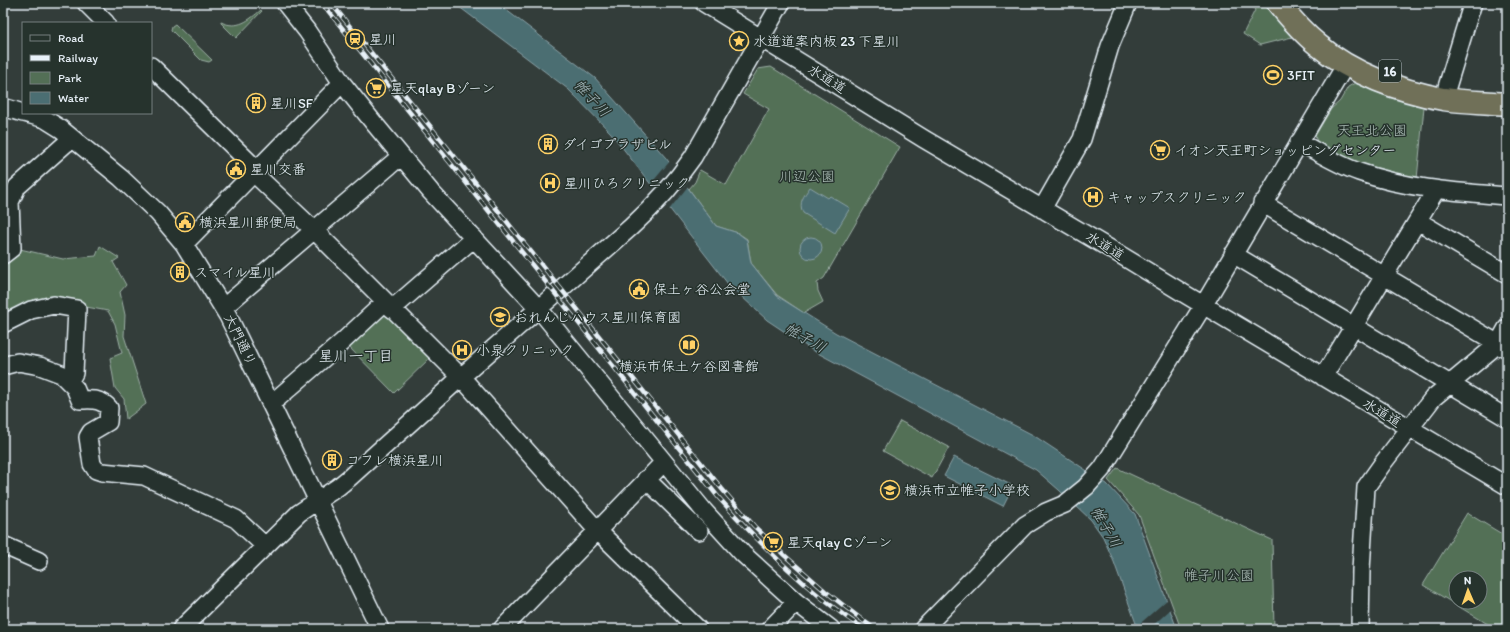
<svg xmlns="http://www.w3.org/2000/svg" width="1510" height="632" font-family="Itim,'Klee One',sans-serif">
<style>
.green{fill:#536f56;stroke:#9eb0a7;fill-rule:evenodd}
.water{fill:#4b6e72;stroke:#8aa2a8}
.pier{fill:#333d3a}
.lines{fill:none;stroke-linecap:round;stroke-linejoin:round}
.minor-casing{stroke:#e8f1f8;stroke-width:20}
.highway-casing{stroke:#e8f1f8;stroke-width:25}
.minor{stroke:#26332d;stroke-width:17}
.highway{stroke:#706f59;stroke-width:22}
.rail-casing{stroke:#e8f1f8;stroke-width:4.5}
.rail{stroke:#26332d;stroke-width:3;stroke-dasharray:9;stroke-linecap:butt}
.labels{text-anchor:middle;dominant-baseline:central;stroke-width:3;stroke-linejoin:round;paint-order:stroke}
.shield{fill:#26332d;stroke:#aeb8bb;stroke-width:1}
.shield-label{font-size:13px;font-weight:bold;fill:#e8f1f8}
.poi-label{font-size:14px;fill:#e8f1f8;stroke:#26332d;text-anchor:start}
.street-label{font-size:14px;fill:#e8f1f8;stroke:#26332d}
.park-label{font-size:14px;fill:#acbdb7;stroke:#26332d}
.water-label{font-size:15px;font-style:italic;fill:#a9bdc2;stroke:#26332d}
.neighbourhood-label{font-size:15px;fill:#e8f1f8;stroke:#26332d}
</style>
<rect width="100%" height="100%" fill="#333d3a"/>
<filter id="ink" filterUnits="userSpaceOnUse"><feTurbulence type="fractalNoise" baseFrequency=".025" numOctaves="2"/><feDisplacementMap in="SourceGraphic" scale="8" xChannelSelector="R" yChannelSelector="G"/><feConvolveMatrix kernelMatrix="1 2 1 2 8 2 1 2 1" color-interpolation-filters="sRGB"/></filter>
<g filter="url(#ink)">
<!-- green -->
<path class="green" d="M1250,3H1264L1292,37L1260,45L1243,34L1255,10Z
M261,10L262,11L236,38L221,23V22C238,30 249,20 261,10Z
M175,24L212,60L209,62L201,60L171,30L172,26Z
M771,67L900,147L824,278L817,283L818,291L823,302L804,313L777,295L751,263L747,239L738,233L716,226L689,189L695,182L700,170L726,185L769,109L743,94L758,69Z
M1355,83L1388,97L1424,107L1417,179L1403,177L1356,163L1317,142L1315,136L1331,109L1340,101L1348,87Z
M100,246L119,258L113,262L126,285L120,292L125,315L124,336L146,404L126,419L124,399L115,388L110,358L122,353L115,324L108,311L54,301L3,319V263L20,249L63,259L96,256Z
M384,306L433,355L394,393L345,343Z
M900,421L949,447L932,478L883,451Z
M1117,468L1272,540L1274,629H1181L1139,515L1108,480Z
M1467,513L1507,537V629H1496L1423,585ZM1456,578H1480V602H1456Z"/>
<!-- water -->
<path class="water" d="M454,3H497L595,78L666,158L716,226L738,233L747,240L751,263L777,296L836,333L1033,435L1107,484L1135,514L1177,629H1138L1114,562L1103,537L1091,520L1059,490L1036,470L812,350L767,320L728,284L611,133L568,89Z
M810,187L828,198L830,196L850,208L835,233L803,213C798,202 804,196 810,187Z
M800 248a11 11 0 1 1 22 0a11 11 0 1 1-22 0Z
M954,457L1013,486L1003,506L944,476Z"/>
<!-- pier -->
<path class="pier" d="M671,160L689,185L668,211L649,186Z
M1168,599L1171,609L1149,629H1136L1135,628Z"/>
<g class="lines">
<defs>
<path id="minor" d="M86,3L106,23
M285,3L307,31L342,83L373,122L431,192L539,309L704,511L743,554L796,602L831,629
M704,3L924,139L1119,254L1188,296L1507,486
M151,66L249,162L256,170L260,179L315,231L461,377L597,530L698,629
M1447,87L1469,15L1473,3
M3,107L23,113
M24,113L45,119L61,129L121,178L158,213L184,244L228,316L380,629
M1299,142C1318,152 1338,165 1359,172C1407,189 1457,192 1507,196
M1262,203L1507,349
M1042,209L1082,139L1110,46L1128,3
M1418,221L1507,274
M184,244L342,83
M1233,254L1507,418
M3,255L12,248L10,202L17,187L72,138
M224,307L401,156
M392,309L474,238
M3,324L31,310L54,305L77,309L74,373L69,382
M3,366L18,362L40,366L61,374L75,388L80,400C91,400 101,398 109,408L108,422L91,432L88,437L92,464L96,470L102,472L144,476L236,519L265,546
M1323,377L1436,190
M271,403L278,398L341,343L385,302
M646,479L699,531
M3,545L39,561
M181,629L299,513L338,487L349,478L461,377L631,227C654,206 675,183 693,157L781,3
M502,629L664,462
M770,629L796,602
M923,629L1025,525L1046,512L1065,504L1086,487L1102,469L1203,306L1346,64
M1360,629L1361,570L1366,487L1383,463L1433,398L1498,344L1507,328"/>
<path id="highway" d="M1278,3C1290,18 1303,33 1318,45C1352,74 1400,91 1443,99C1464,102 1486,102 1507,104"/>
</defs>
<!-- minor casing -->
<use href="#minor" class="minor-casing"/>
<!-- highway casing -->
<use href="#highway" class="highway-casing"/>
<!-- minor -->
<use href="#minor" class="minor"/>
<!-- highway -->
<use href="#highway" class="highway"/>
<defs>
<path id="rail" d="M322,3L719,498C763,547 809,593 864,629
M331,3L722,489L754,526L783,554L825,591L861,619L875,629"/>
</defs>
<!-- rail casing -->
<use href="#rail" class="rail-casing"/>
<!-- rail -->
<use href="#rail" class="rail"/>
</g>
</g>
<!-- icons -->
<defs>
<symbol id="station-ring" viewBox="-11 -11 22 22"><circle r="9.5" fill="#26332d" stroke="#ffd166" stroke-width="1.5"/><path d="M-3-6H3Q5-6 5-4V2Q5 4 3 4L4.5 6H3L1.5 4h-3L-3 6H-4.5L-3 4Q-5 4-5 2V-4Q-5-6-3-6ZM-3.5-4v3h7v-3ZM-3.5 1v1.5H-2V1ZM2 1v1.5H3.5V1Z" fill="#ffd166"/></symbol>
<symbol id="sight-ring" viewBox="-11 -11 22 22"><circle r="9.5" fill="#26332d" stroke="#ffd166" stroke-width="1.5"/><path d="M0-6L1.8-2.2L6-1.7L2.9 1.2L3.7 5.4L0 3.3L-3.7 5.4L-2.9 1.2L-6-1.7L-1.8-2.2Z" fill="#ffd166"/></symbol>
<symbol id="stadium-ring" viewBox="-11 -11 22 22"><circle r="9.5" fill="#26332d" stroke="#ffd166" stroke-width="1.5"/><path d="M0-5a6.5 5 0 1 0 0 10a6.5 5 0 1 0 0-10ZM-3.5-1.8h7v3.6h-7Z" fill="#ffd166"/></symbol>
<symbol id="supermarket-ring" viewBox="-11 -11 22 22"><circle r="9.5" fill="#26332d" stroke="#ffd166" stroke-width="1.5"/><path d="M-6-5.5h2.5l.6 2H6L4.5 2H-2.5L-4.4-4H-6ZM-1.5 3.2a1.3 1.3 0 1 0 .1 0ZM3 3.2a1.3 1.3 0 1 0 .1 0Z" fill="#ffd166"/></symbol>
<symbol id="building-ring" viewBox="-11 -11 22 22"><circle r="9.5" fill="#26332d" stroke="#ffd166" stroke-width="1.5"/><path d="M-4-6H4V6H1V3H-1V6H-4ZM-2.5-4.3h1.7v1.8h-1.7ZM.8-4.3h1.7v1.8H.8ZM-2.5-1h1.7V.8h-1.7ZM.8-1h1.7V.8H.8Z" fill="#ffd166"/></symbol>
<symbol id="civic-ring" viewBox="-11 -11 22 22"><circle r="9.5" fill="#26332d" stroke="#ffd166" stroke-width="1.5"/><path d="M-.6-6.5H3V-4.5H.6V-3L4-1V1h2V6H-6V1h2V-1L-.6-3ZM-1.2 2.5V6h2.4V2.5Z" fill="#ffd166"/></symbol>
<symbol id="hospital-ring" viewBox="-11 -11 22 22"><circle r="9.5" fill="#26332d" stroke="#ffd166" stroke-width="1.5"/><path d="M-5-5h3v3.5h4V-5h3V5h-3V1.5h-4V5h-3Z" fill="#ffd166"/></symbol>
<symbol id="school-ring" viewBox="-11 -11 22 22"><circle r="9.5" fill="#26332d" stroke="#ffd166" stroke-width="1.5"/><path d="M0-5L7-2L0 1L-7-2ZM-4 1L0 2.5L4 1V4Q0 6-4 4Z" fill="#ffd166"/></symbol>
<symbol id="library-ring" viewBox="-11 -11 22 22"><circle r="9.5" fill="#26332d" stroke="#ffd166" stroke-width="1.5"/><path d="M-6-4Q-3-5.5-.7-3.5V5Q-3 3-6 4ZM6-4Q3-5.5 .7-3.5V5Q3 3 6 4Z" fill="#ffd166"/></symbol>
</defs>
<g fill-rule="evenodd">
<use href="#station-ring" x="344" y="28" width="22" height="22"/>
<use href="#sight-ring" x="728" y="30" width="22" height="22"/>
<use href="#stadium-ring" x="1262" y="64" width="22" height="22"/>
<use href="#supermarket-ring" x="365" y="77" width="22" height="22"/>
<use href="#building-ring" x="245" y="92" width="22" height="22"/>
<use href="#building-ring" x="537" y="133" width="22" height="22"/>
<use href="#supermarket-ring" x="1149" y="139" width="22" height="22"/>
<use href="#civic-ring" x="225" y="158" width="22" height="22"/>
<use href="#hospital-ring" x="539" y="172" width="22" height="22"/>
<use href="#hospital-ring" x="1082" y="186" width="22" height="22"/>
<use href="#civic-ring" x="174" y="211" width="22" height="22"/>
<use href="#building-ring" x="169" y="261" width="22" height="22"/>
<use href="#civic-ring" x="628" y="278" width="22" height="22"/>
<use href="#school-ring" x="489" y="306" width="22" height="22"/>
<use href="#library-ring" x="678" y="334" width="22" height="22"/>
<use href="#hospital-ring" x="451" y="339" width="22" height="22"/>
<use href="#building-ring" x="321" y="449" width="22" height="22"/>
<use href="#school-ring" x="879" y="479" width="22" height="22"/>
<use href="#supermarket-ring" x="762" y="531" width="22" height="22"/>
</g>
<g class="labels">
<!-- shield labels -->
<rect class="shield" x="1379" y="60" width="22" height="22" rx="3"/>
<g class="shield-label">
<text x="1390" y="71">16</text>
</g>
<!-- poi labels -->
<g class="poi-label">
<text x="369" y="39">星川</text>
<text x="753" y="41">水道道案内板 23 下星川</text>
<text x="1287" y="75">3FIT</text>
<text x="390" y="88">星天qlay Bゾーン</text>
<text x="270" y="103">星川SF</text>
<text x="562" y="144">ダイゴプラザビル</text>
<text x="1174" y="150">イオン天王町ショッピングセンター</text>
<text x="250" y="169">星川交番</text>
<text x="564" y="183">星川ひろクリニック</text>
<text x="1107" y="197">キャップスクリニック</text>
<text x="199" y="222">横浜星川郵便局</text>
<text x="194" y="272">スマイル星川</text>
<text x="653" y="289">保土ヶ谷公会堂</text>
<text x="514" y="317">おれんじハウス星川保育園</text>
<text x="476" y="350">小泉クリニック</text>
<text x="689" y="366" text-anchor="middle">横浜市保土ケ谷図書館</text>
<text x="346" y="460">コフレ横浜星川</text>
<text x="904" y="490">横浜市立帷子小学校</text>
<text x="787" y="542">星天qlay Cゾーン</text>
</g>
<!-- street labels -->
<g class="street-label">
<text transform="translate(827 79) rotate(32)">水道道</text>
<text transform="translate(1105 246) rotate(31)">水道道</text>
<text transform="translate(240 340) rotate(64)">大門通り</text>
<text transform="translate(1382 413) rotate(31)">水道道</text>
</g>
<!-- park labels -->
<g class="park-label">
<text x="1372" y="130">天王北公園</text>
<text x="807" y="176">川辺公園</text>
<text x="1219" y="575">帷子川公園</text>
</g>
<!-- water labels -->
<g class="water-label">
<text transform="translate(592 98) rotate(47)">帷子川</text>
<text transform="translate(805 338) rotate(29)">帷子川</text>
<text transform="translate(1106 527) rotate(60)">帷子川</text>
</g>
<!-- neighbourhood labels -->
<g class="neighbourhood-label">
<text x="356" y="356">星川一丁目</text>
</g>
</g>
<!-- margin -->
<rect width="1510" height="632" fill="none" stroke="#26332d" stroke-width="16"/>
<rect x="8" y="8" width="1494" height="616" fill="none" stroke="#e8f1f8" stroke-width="1.5" filter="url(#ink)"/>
<!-- legend -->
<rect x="22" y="22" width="130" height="92" fill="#26332d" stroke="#747f7e"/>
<rect x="30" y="35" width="20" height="6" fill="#26332d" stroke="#747f7e"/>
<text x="58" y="42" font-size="12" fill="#e8f1f8">Road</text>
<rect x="30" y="55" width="20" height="6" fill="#e8f1f8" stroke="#747f7e"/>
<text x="58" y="62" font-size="12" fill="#e8f1f8">Railway</text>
<rect x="30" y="72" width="20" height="12" fill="#536f56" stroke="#747f7e"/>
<text x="58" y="82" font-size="12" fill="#e8f1f8">Park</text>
<rect x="30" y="92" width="20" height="12" fill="#4b6e72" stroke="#747f7e"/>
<text x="58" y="102" font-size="12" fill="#e8f1f8">Water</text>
<!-- north arrow -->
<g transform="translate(1468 590) rotate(358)"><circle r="19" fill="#26332d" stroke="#747f7e"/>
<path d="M0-3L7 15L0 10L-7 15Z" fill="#ffd166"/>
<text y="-6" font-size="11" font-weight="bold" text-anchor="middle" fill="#e8f1f8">N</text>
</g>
</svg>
